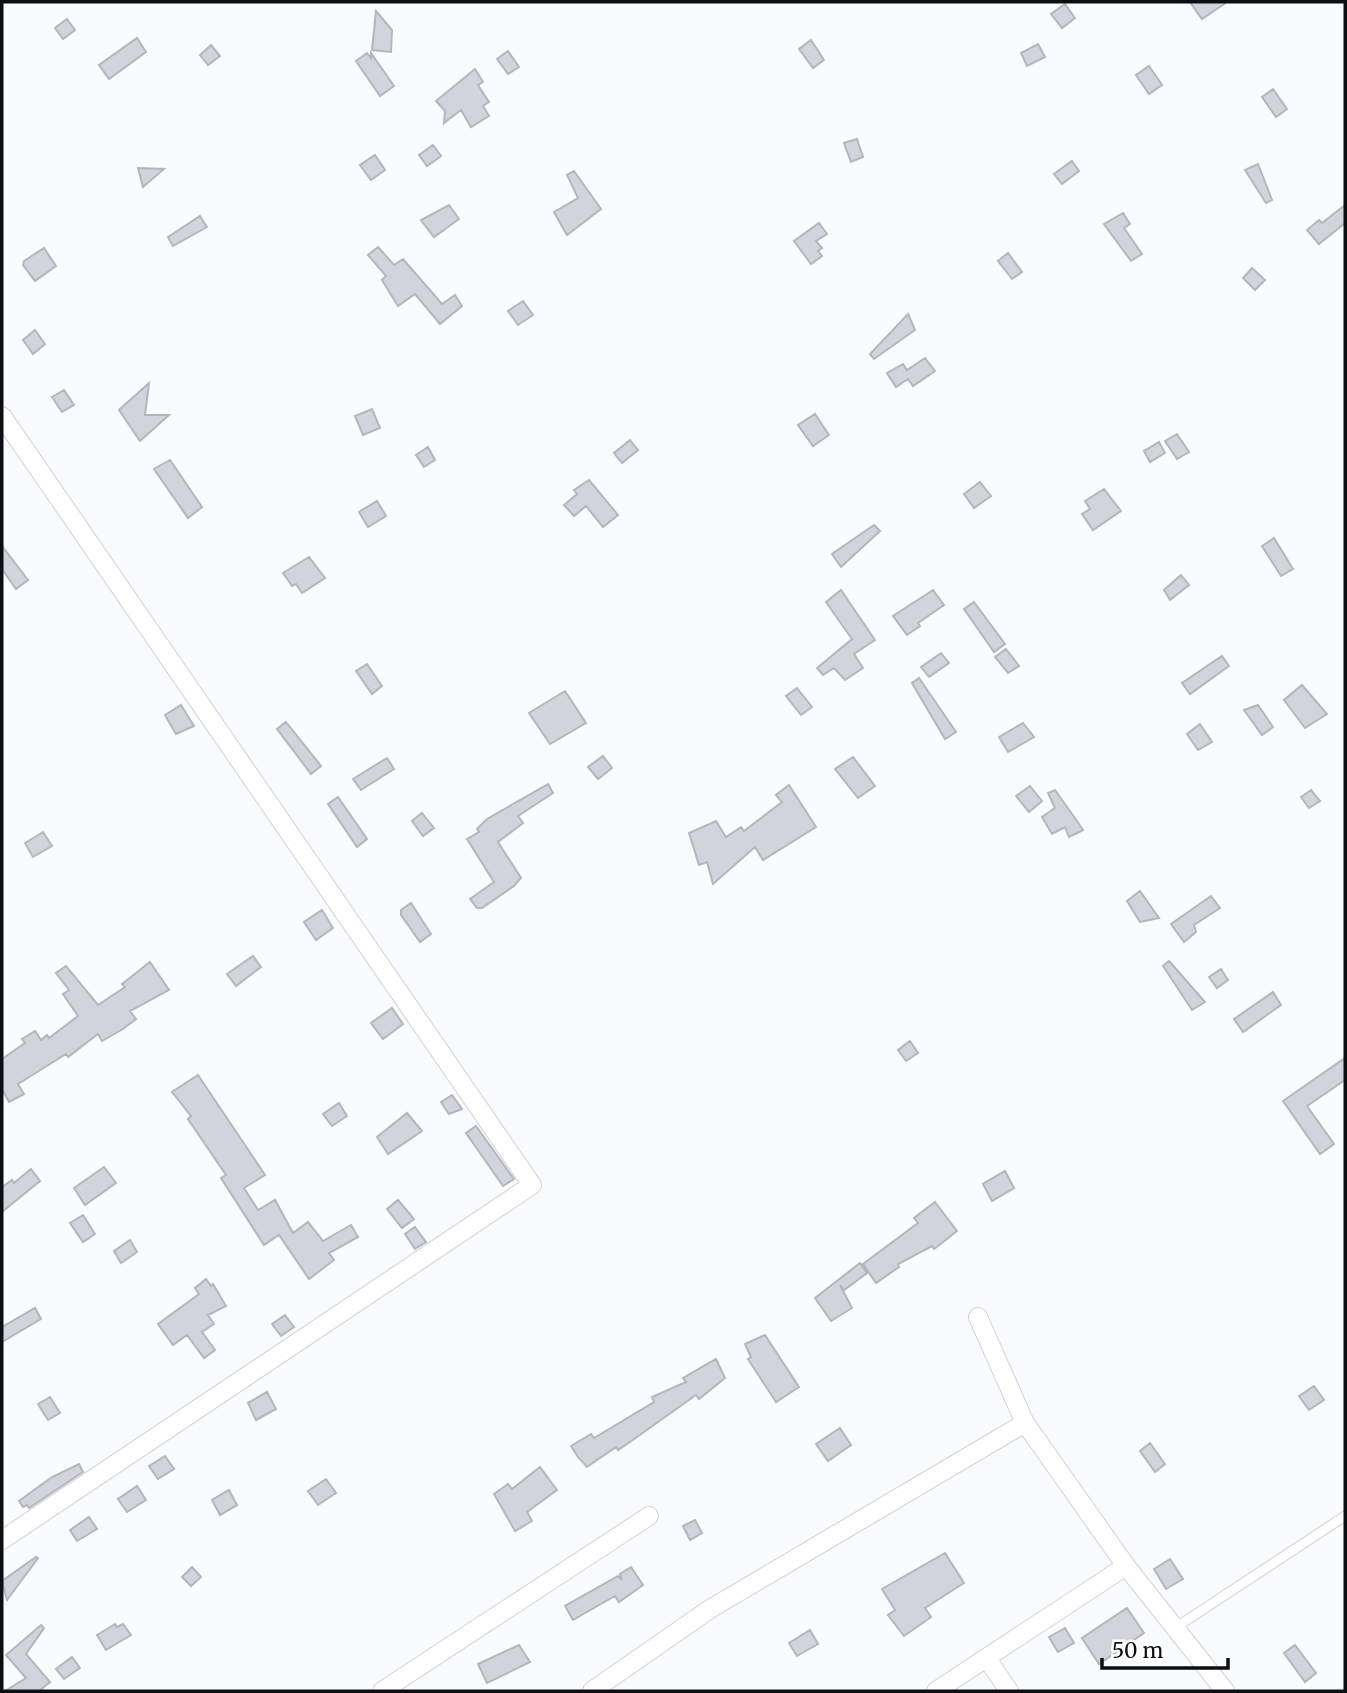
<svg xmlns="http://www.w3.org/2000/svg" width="1347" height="1693" font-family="Merriweather,serif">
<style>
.building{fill:#d2d4dc;stroke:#b4b6be;stroke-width:2}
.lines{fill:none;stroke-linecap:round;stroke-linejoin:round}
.lane-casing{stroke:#d0d1da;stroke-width:11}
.street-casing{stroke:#d0d1da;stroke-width:20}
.lane{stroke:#fff;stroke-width:9}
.street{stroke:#fff;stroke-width:18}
</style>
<rect width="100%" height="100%" fill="#fafbff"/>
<!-- building -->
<path class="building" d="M1190,2H1227L1202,19Z
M1065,4L1075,18L1062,28L1051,14Z
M376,11L392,30L391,52L372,50Z
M67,19L75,30L63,39L55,28Z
M137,38L146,52L109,79L99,65Z
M811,40L824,60L813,68L799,49Z
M1038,44L1045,57L1027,66L1021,53Z
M211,45L220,56L208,65L200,55Z
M508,51L519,67L508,74L497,59Z
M367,53L371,58V53L394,86L380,96L356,61Z
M1149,66L1162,85L1149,94L1136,75Z
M475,69L483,82L478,85L489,102L483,106L489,116L471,127L461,110L444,123L445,111L436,101Z
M1273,89L1287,109L1276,117L1262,97Z
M857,139L863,157L851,162L844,143Z
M433,145L441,156L427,166L419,155Z
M375,155L385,170L371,180L360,165Z
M1072,161L1079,171L1062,184L1054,174Z
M1258,164L1272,200L1266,203L1245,170Z
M138,168L164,169L143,187Z
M574,171L601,209L567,235L554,212L578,198L567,175Z
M449,205L459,219L434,237L421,220Z
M1345,205V223L1319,244L1307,230L1319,220L1322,223Z
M1123,213L1130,224L1124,228L1142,254L1131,261L1104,224Z
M200,216L207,227L173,246L168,237Z
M819,223L827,234L816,241L822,248L818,251L822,256L811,264L794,241Z
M378,247L394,265L403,259L442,304L455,295L462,306L440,324L415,294L398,306L382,280L386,276L368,255Z
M44,248L56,266L35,281L23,265L24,261Z
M1008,253L1022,272L1012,279L998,261Z
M1252,268L1265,280L1255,290L1243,278Z
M523,301L533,315L518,325L508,311Z
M908,314L915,330L874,359L870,354Z
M35,330L45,344L33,354L23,340Z
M925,358L935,371L913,386L908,379L896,387L887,373L903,364L907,370Z
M149,383L145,415H169L140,441L119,410Z
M64,390L74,405L62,412L52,397Z
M372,409L380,428L363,435L355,416Z
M815,414L829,435L813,446L798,425Z
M1177,434L1189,452L1177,459L1165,441Z
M630,440L638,450L622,463L614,453Z
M1159,442L1165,453L1150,462L1144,451Z
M428,447L435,460L424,467L416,455Z
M170,460L202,507L188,518L154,469Z
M589,480L618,515L603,527L586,506L574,516L564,505L577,494L574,490Z
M980,482L991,496L974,508L964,494Z
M1104,489L1121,511L1093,530L1082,514L1090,509L1085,501Z
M377,501L386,516L368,527L359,512Z
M874,525L880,531L841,567L832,554Z
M1274,538L1293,569L1281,576L1262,546Z
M2,546L28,580L16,589L2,569Z
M309,557L325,578L302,593L296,584L292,586L283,573Z
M1181,575L1189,585L1170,600L1164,590Z
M841,590L875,640L854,654L863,668L845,680L834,668L823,675L817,668L852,639L826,602Z
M933,590L944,605L918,623L920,626L907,635L893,616Z
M974,602L1005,644L994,652L964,609Z
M1006,649L1019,666L1008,673L995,657Z
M941,653L949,663L929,677L921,667Z
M1222,656L1229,666L1190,694L1182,683Z
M367,664L382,686L372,694L356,671Z
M919,678L956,732L945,739L912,683Z
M1302,685L1327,714L1305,728L1284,700Z
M797,688L812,707L801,715L786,696Z
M565,691L586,723L550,744L529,713Z
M181,705L194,726L176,734L165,715Z
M1258,705L1273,727L1262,735L1244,710Z
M286,722L321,766L311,774L277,729Z
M1023,723L1034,737L1008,752L999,737Z
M1200,724L1212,742L1198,750L1187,734Z
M603,756L612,768L598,779L588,767Z
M853,757L875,786L858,798L835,769Z
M387,758L394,769L361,790L353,779Z
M548,784L553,793L518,816L523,823L498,842L521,878L514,886L482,908H477L470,899L494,882L467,839L479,832L477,829L487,819Z
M789,785L816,827L763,860L755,847L713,884L707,862L699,865L689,833L716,821L726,837L741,827L744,831L782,802L776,795Z
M1030,786L1042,801L1029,812L1016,796Z
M1055,790L1077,821L1083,830L1069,837L1065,827L1052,834L1042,817L1055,808L1048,793Z
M1311,790L1320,801L1309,808L1301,797Z
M338,797L367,839L357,847L328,804Z
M422,813L434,828L423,836L412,821Z
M43,832L52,846L33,857L25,843Z
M1140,891L1159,918L1140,922L1127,901Z
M1211,896L1220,908L1194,925L1196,932L1184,942L1171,924Z
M411,903L431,934L420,942L401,915V910Z
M322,910L333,928L316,940L304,922Z
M253,956L261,967L236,986L227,974Z
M1169,961L1205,1002L1192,1010L1163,966Z
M150,962L169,990L130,1011L136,1019L123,1029L102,1041L98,1034L68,1057L66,1054L18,1084L24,1094L9,1102L2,1089V1059L25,1043L22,1039L35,1031L41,1040L47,1035L49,1038L78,1016L63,994L69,990L56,973L66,966L98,1005L125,987L122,984Z
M1221,969L1228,980L1217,988L1209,977Z
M1273,992L1281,1005L1243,1032L1234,1019Z
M392,1008L403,1024L383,1039L371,1023Z
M910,1041L918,1053L906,1061L898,1050Z
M1345,1058V1080L1307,1106L1334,1144L1320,1154L1283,1101Z
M198,1075L265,1175L244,1188L258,1210L275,1200L293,1233L308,1222L323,1241L351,1225L358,1237L329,1253L334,1260L309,1279L279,1235L264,1245L221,1178L226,1175L188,1119L191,1116L172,1092Z
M452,1095L462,1109L449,1114L441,1102Z
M339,1103L347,1116L332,1126L323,1114Z
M407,1113L422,1131L388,1154L377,1137Z
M476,1126L514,1179L503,1186L466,1133Z
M104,1167L116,1183L85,1205L74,1188Z
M31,1169L40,1181L2,1212V1187L12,1180L14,1183Z
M1005,1171L1014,1188L992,1201L983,1184Z
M398,1200L414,1219L402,1228L387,1209Z
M935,1202L957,1231L934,1249L932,1246L898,1264L899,1267L876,1283L863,1264L918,1223L914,1218Z
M83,1215L95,1234L83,1242L70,1223Z
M415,1227L426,1242L415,1249L405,1234Z
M130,1240L137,1252L121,1263L114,1251Z
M860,1263L867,1273L844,1290L840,1285L852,1308L831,1321L815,1298Z
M206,1279L211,1286L213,1284L226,1306L208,1315L214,1324L202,1332L215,1350L204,1358L187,1335L173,1345L158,1324L199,1294L195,1288Z
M35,1308L41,1319L2,1342V1327Z
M285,1315L294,1327L281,1336L272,1324Z
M765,1335L799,1387L776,1402L748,1359L751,1357L745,1344Z
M716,1359L725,1378L699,1399L696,1395L630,1442L618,1450L616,1447L587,1467L578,1457L571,1446L591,1434L594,1438L654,1402L652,1397L686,1382L683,1378Z
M1314,1386L1324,1400L1309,1410L1299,1396Z
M267,1392L276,1409L256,1420L248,1403Z
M50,1397L60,1413L48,1420L38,1404Z
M840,1428L851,1445L828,1461L816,1444Z
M1150,1443L1165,1464L1155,1472L1140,1451Z
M165,1456L174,1469L158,1479L149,1466Z
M79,1464L83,1472L29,1508L27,1505L23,1507L19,1501L52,1477Z
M540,1467L557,1490L527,1512L532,1521L515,1531L494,1494L508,1484L512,1489Z
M326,1479L336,1493L318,1505L308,1491Z
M137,1486L146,1500L127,1512L118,1499Z
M229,1490L237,1505L220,1515L212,1500Z
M89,1517L97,1529L77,1541L70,1530Z
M695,1520L702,1533L690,1540L683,1526Z
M945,1553L964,1583L925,1608L931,1617L904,1636L888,1615L895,1610L882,1589Z
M36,1557L38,1558L7,1600L2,1581Z
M1170,1559L1183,1579L1166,1589L1154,1569Z
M192,1567L201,1577L191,1586L182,1577Z
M631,1567L643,1585L619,1602L615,1596L573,1620L565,1606L618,1576L622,1580L620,1574Z
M1127,1608L1144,1633L1099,1664L1082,1638Z
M115,1624L117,1627L123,1624L131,1635L106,1650L97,1635Z
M41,1625L44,1628L26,1654L50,1682L39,1691H5L26,1678L6,1655Z
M1065,1628L1074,1643L1058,1652L1049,1637Z
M810,1630L818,1644L797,1656L789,1643Z
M519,1645L530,1662L487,1683L478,1664Z
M1295,1645L1316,1673L1305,1682L1284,1653Z
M72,1657L80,1668L64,1679L56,1669Z"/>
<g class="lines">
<defs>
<path id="lane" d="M1175,1628L1345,1516"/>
<path id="street" d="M2,416L532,1185L2,1540
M1025,1423L1126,1566L1225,1691
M988,1660L1009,1691
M382,1691L649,1516
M592,1691L710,1609L1025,1423L978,1317
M936,1691L1126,1566"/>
</defs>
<!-- lane casing -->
<use href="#lane" class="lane-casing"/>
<!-- street casing -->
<use href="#street" class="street-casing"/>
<!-- lane -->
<use href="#lane" class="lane"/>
<!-- street -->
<use href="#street" class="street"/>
</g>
<!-- border -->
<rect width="1347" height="1693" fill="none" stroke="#0d0e11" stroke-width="7"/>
<!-- scale -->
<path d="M1102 1658v10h126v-10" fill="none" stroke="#0d0e11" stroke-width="3.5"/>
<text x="1112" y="1658" font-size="21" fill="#0d0e11" stroke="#ffffff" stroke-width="5" paint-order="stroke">50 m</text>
</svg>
